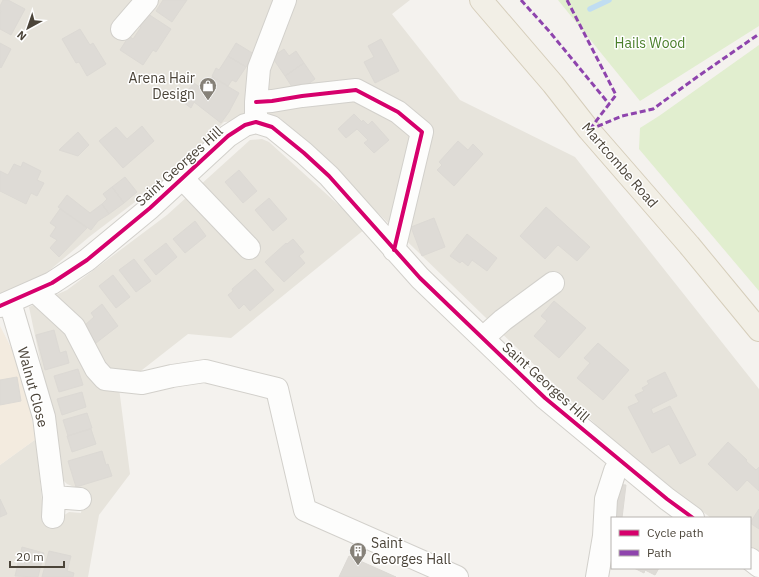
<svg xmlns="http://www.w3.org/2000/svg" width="759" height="577" font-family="'IBM Plex Sans',sans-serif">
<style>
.residential{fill:#e7e4dc}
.commercial{fill:#f3ebdf}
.green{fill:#e1eecf}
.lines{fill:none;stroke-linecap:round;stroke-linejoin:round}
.stream{stroke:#c0ddf1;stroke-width:5.5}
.building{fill:#dedbd6;stroke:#dcd9d4}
.minor-casing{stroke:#d2d0cb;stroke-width:24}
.major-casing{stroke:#d6cebb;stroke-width:24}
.minor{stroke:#fdfdfc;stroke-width:22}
.major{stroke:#f2efe6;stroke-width:22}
.quiet{stroke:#8e44ad;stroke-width:3;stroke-dasharray:6 3;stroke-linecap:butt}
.cycleway-casing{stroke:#fff;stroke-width:6}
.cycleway{stroke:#d6006c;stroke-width:4}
.labels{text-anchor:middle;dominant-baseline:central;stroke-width:3;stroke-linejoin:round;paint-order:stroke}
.park-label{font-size:14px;fill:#4a7f2a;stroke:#fff}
.poi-label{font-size:14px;fill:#4b4439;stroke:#fff;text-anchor:end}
.street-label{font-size:14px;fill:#4b4439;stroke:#fff}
</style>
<rect width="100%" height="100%" fill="#f4f2ee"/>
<!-- residential -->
<path class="residential" d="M0,0H410L392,14L460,100L575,157L759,389V555L750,548V518H711L621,449L280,118L224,122L173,173L89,237L44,275L0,297Z
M262,139L269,142L365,229L231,338L188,334L119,388L130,474L99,515L88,577H0V465L36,439L44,521L63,516L69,512L81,513L84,491L67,484L62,479L55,431L29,307L67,290L167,215L250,140Z"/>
<!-- commercial -->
<path class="commercial" d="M0,326L20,365L36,439L0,465Z"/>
<!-- green -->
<path class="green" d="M558,0H759V26L640,101Z
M759,45V291L639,149L640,128L659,116Z"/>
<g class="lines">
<!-- stream -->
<path class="stream" d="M590,9L609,0"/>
</g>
<!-- building -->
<path class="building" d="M3,0H8L25,9L11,35L0,29V14L1,11H0V6Z
M163,0H187L172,22L156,11Z
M142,10L171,29L156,52L153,50L143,65L120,50L129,36L133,39L141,27L134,23Z
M80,29L90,45L93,43L106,64L87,76L79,62L76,63L62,39Z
M381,39L399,71L375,83L364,62L374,57L368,46Z
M0,43L11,49L1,68L0,67Z
M236,43L254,54L246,67L228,56Z
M284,49L289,56L296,51L304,63L285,76L272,57Z
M228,56L246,67L236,82L232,80L228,86L212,76L216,68L219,70Z
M304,63L315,79L296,93L285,76Z
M212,77L239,93L229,112L221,123L194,102L191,108L180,100L194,83L202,89Z
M354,114L362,122L363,120L368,125L372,121L389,140L374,153L364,143L368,140L357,129L346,138L338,129Z
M142,126L154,141L123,168L99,141L116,127L127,139Z
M78,132L89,145L78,156L59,150Z
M458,141L468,150L473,144L483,154L454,186L437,170L442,165L439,162Z
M23,162L41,171L37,180L44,183L37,196L31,193L26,204L0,191V171L8,175L14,164L21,167Z
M239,170L257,191L243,203L225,182Z
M125,177L137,192L124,203L112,187Z
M112,187L124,203L109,214L102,204L107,199L103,194Z
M67,195L90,213L102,204L109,214L98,221L91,230L58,207Z
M269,198L287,219L273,231L255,210Z
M546,207L590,247L577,261L558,245L545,259L520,236Z
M60,209L87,228L59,257L50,248L57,240L50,236L56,227L50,223Z
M434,218L445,247L422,256L411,227Z
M195,221L206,236L185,253L173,239Z
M467,234L497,258L487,271L472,260L468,266L462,261L460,263L450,256Z
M293,239L304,252L299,256L305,263L284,282L265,262L286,243L287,244Z
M166,243L177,257L156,275L144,260Z
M134,259L151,281L136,292L119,270Z
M255,269L274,290L250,311L244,304L239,309L228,295L233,291L232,289Z
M113,275L130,297L116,308L99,286Z
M554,301L586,328L559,358L534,336L547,321L541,316Z
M102,304L118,326L96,343L84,328L85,325L94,317L91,313Z
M54,330L60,353L66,351L69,363L45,370L36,335Z
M598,343L629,370L603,400L577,378L590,363L584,358Z
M78,369L83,385L59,392L54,376Z
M665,372L677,396L651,409L653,414L670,406L696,455L680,464L669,444L652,453L628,407L639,402L635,395L644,391L642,388L649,384L647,381Z
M17,377L21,401L0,405V380Z
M82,392L86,407L62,415L57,399Z
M87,413L92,428L68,436L63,420Z
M91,429L96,444L72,452L67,436Z
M728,442L747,460L746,461L756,470L759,467V491L747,480L737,491L708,464Z
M102,451L106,465L108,464L112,476L76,487L68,461Z
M613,484L626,485L622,518L609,516Z
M0,499L7,514L0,517Z
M759,509V529L750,523Z
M22,547L44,553L38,577L15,576Z
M49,551L71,556L67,571L74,573L73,577H42Z
M349,556L396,577H339Z
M634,568H659L655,575L645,570L644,573Z"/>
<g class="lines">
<defs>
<path id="minor" d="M122,29L147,0
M256,102L272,101L302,96L356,90L398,112L422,132L394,250
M256,115V102L259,68L285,0
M182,178L249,248
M35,291L74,327L96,369L105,379L142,383L172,376L205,371L277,389L305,510L457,577
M10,302L44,417L54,497L53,517
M0,306L52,283L87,260L150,208L228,136L245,125L256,122L272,127L304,153L329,176L420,278L545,398L621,461L667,499L693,518
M483,338L503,320L553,283
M54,497L80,499
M750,559L759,566
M597,577L604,536L606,499L615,471L621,461"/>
<path id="major" d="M481,0L553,84L589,130L689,245L759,330"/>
</defs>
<!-- minor casing -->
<use href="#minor" class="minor-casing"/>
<!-- major casing -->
<use href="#major" class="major-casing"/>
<!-- minor -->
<use href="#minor" class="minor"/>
<!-- major -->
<use href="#major" class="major"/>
<!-- quiet -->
<path class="quiet" d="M521,0L549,31L609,104
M567,0L616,95L590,129
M589,130L622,116L653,109L697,77L759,34"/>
<defs>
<path id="cycleway" d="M256,102L272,101L302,96L356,90L398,112L422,132L394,250
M0,306L52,283L87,260L150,208L228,136L245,125L256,122L272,127L304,153L329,176L420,278L545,398L621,461L667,499L693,518"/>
</defs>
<!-- cycleway casing -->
<use href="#cycleway" class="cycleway-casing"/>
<!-- cycleway -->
<use href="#cycleway" class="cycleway"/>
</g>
<!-- icons -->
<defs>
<symbol id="shop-pin" viewBox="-11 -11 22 30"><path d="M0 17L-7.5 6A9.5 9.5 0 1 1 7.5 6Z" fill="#868178" stroke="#fff"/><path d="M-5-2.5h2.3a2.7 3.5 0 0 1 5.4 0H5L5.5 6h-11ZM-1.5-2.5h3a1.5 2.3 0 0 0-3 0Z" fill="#fff"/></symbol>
<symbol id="building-pin" viewBox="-11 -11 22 30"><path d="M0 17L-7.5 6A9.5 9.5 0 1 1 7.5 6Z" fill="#868178" stroke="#fff"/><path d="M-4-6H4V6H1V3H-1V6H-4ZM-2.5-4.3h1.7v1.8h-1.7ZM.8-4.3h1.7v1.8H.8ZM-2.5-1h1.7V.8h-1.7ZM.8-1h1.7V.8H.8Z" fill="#fff"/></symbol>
</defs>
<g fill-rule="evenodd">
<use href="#shop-pin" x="198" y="76" width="20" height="27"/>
<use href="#building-pin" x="348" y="541" width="20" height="27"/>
</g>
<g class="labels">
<!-- park labels -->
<g class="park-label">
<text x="650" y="43">Hails Wood</text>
</g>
<!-- poi labels -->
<g class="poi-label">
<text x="195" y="78">Arena Hair<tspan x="195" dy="16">Design</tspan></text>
<text x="371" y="543" text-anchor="start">Saint<tspan x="371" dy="16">Georges Hall</tspan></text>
</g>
<!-- street labels -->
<g class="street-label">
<text transform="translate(620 165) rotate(49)">Martcombe Road</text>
<text transform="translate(179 166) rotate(-42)">Saint Georges Hill</text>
<text transform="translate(546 382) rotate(42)">Saint Georges Hill</text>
<text transform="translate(33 387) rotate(75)">Walnut Close</text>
</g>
</g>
<!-- legend -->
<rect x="611" y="517" width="140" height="52" fill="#ffffff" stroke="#b7b4b0"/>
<rect x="619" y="530" width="20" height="6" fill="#d6006c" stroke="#b7b4b0"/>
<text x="647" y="537" font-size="12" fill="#4b4439">Cycle path</text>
<rect x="619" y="550" width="20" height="6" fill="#8e44ad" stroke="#b7b4b0"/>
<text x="647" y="557" font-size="12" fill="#4b4439">Path</text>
<!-- north arrow -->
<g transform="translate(28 28) rotate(220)" stroke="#ffffff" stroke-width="3" paint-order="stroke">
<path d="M0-3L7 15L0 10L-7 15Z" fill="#4b4439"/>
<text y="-6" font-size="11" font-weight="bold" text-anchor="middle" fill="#4b4439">N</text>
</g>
<!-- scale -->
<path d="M10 561v6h54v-6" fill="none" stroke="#4b4439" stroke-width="2"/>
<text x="16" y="561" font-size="12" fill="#4b4439" stroke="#ffffff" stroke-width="3" paint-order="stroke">20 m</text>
</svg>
